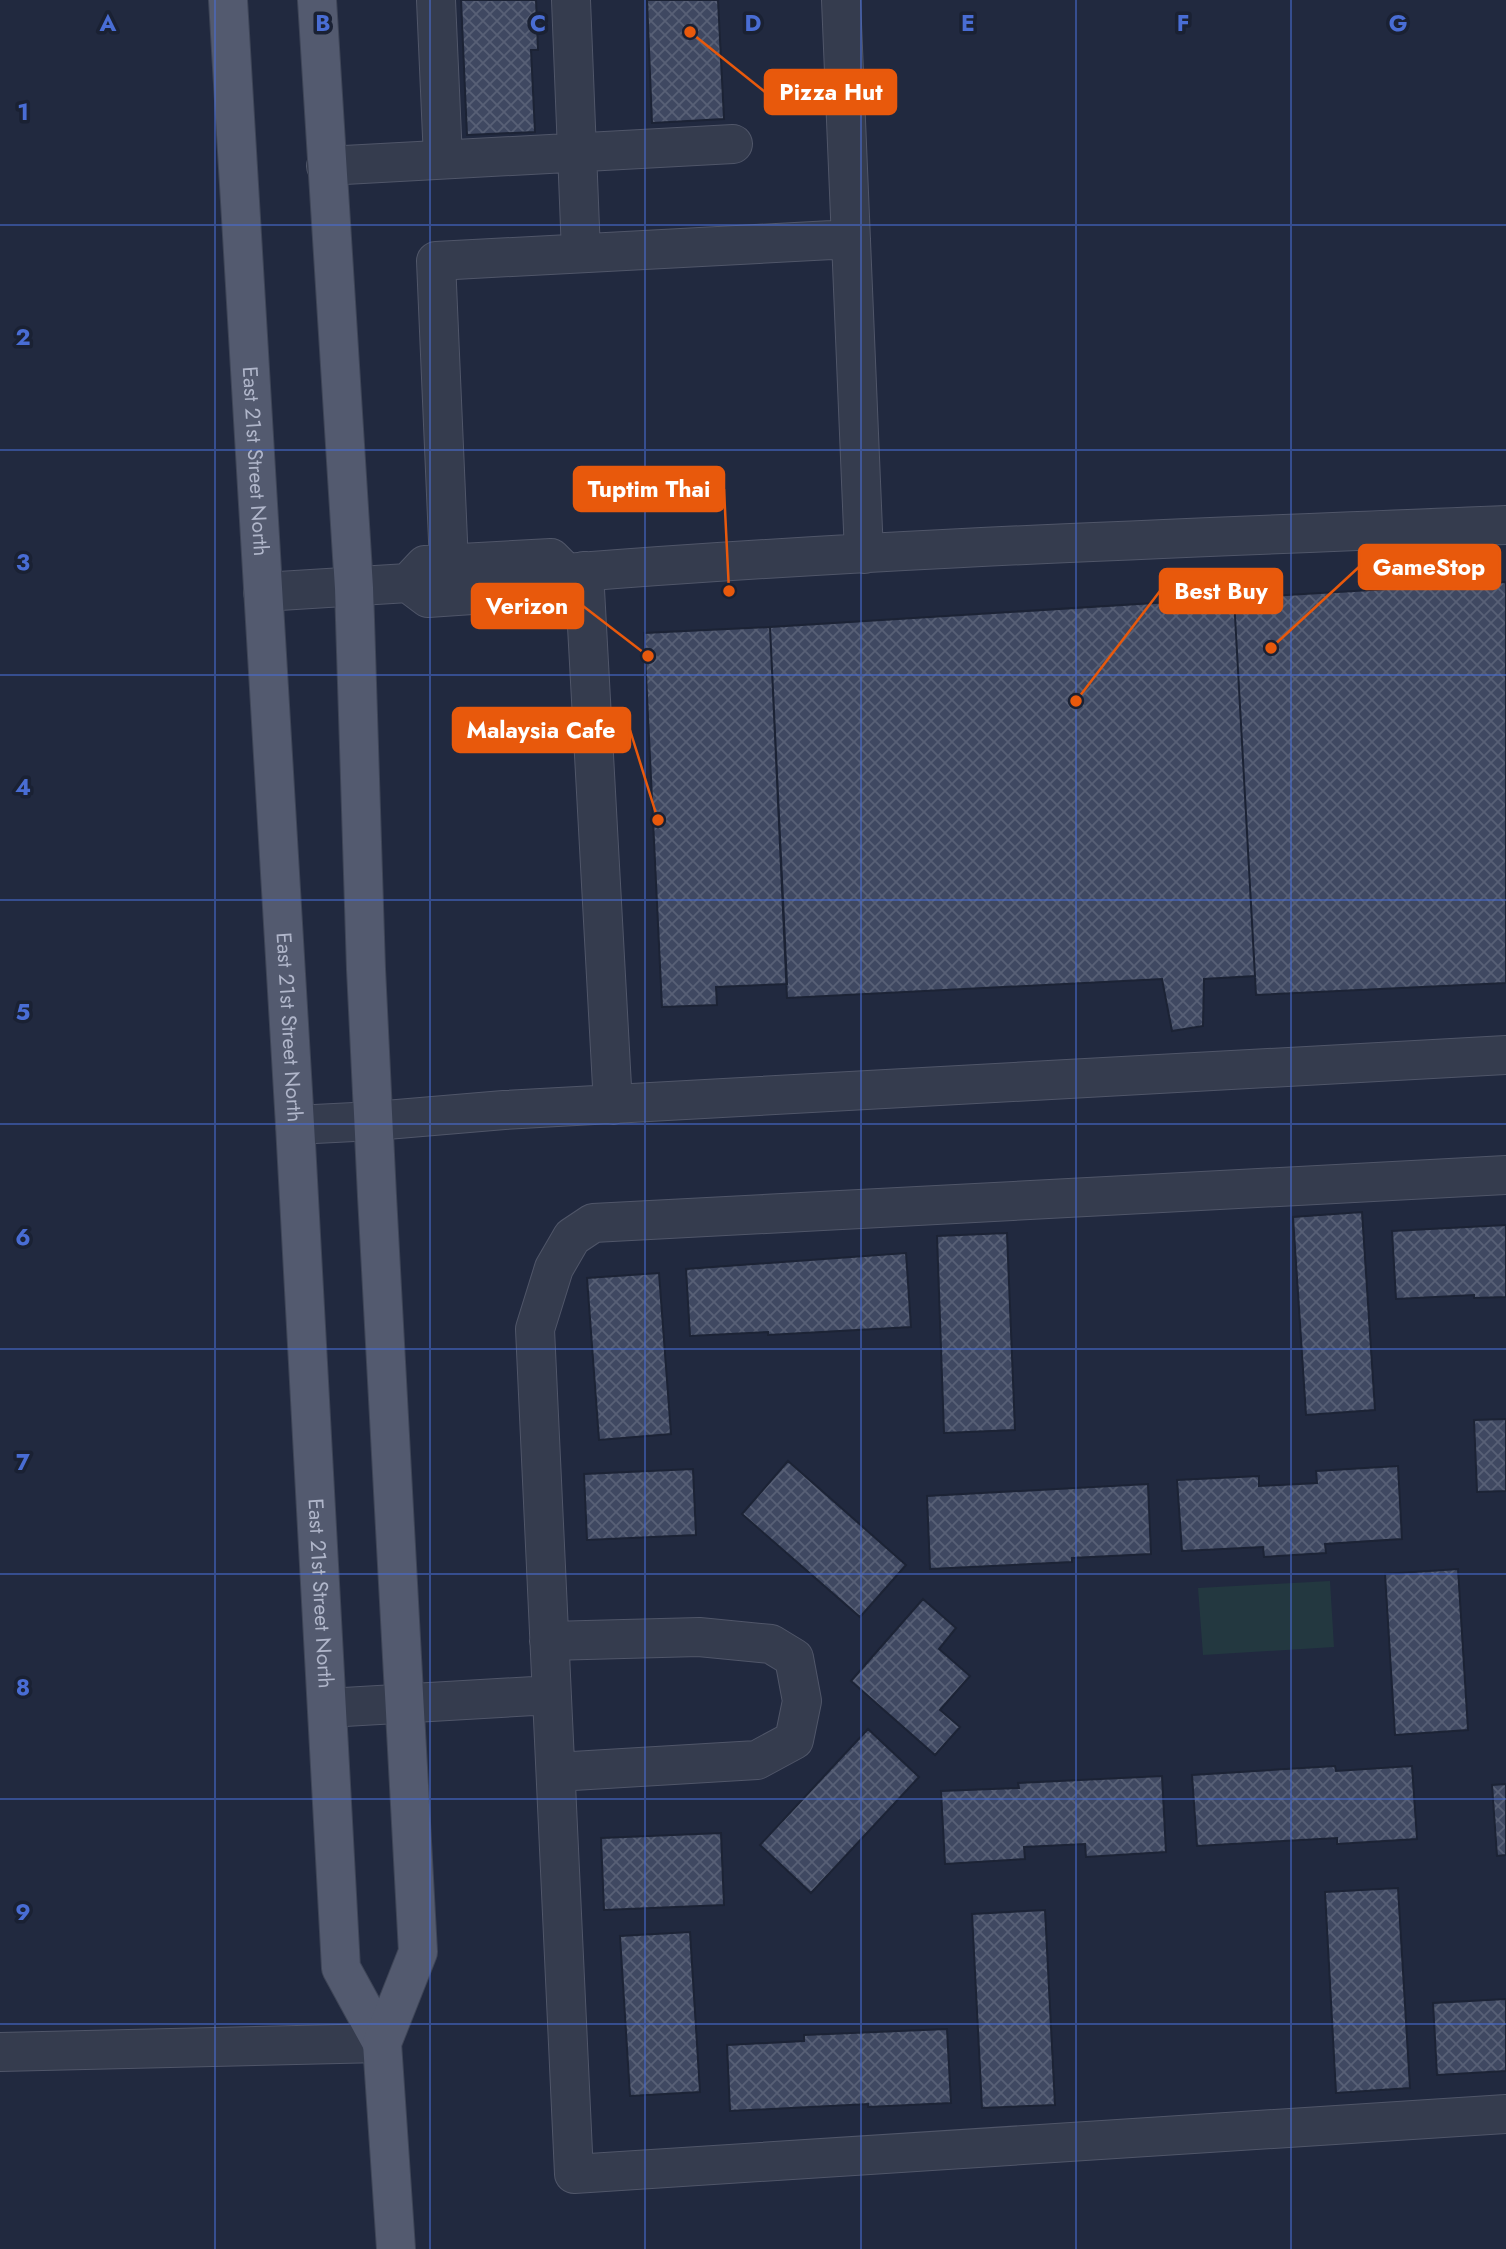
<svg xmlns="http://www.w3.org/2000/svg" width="1506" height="2249" font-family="Jost,sans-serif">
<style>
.green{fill:#233840}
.building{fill:url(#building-cross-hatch);stroke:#1c2335;stroke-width:2}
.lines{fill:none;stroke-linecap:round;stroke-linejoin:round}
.minor-casing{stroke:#505669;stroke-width:40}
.major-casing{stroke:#3e4557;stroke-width:40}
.minor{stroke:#353c4e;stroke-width:38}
.major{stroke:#535a6f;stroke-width:38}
.grid{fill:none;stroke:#496dd4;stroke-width:2;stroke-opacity:0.55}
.labels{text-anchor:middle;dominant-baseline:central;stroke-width:7;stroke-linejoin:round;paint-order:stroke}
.street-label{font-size:21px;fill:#b0b6ca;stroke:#1a2133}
.grid-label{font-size:23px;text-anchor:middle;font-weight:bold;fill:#496dd4;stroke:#1a2133;stroke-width:7;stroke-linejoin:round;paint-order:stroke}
.leader{fill:none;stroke:#e8590c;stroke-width:2.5}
.callout-dot{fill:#e8590c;stroke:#1a2133;stroke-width:2.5}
.callout{fill:#e8590c;stroke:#e8590c;stroke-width:2.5}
.callout-label{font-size:23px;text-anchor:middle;font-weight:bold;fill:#fff}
</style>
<defs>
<pattern id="building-cross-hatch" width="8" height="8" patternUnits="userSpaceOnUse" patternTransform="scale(1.75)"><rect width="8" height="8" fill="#3f4861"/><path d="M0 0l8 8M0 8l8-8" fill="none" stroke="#586076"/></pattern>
</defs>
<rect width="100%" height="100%" fill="#21293f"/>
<!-- green -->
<path class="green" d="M1330,1581L1334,1647L1203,1655L1198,1588Z"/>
<!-- building -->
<path class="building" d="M461,0H536L538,50H531L535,132L467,135Z
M647,0H718L724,119L652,123Z
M1506,582V983L1256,995L1234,598Z
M1234,598L1255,976L1204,979L1203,1026L1172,1031L1162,979L787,998L770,627Z
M770,627L787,984L716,987L717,1005L662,1007L644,633Z
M1362,1212L1375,1410L1306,1415L1293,1217Z
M1506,1225V1297L1474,1298V1295L1396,1299L1392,1231Z
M1007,1233L1015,1430L944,1433L937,1236Z
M906,1253L911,1327L768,1335V1332L690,1336L686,1269Z
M659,1273L671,1434L599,1440L587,1278Z
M1506,1419V1491L1477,1492L1474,1420Z
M788,1461L906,1565L860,1617L742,1514Z
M1398,1466L1402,1539L1325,1544L1326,1553L1264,1557L1263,1547L1182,1551L1177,1480L1259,1476V1486L1317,1483L1316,1471Z
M693,1469L696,1535L587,1540L584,1474Z
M1148,1484L1151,1554L1072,1558V1562L930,1569L927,1496Z
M1458,1569L1468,1730L1395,1735L1385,1574Z
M923,1599L956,1628L939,1649L970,1676L940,1710L960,1727L935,1755L851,1681Z
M868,1729L919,1777L811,1893L760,1845Z
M1335,1766L1336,1771L1412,1766L1417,1839L1337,1844V1838L1197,1846L1192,1775Z
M1162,1776L1166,1852L1086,1857L1085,1844L1024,1847L1025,1859L945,1864L941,1791L1019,1788L1018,1783Z
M1506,1784V1855L1497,1856L1492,1785Z
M721,1833L724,1905L604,1910L601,1838Z
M1398,1888L1410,2088L1336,2093L1325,1892Z
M1045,1910L1055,2105L982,2108L972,1914Z
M690,1932L700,2092L630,2096L620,1936Z
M1506,1999V2071L1437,2075L1433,2003Z
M947,2029L951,2103L868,2107V2104L730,2111L727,2045L804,2041V2035Z"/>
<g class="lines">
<defs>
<path id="minor" d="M436,0L443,159
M571,0L581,253
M841,0L864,554
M326,166L733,144
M449,564L436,261L851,239
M584,571L613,1105
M408,583L428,598L549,590L566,573C879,548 1192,538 1506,525
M263,592L408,583L425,565L551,558L566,573
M295,1125L374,1121L504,1110L1506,1055
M1506,1175L593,1223L572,1237L554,1268L535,1329L574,2174L1506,2114
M549,1641L699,1637L771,1644L794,1658L802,1701L794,1740L757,1760L556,1772
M327,1708L551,1695
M0,2052L382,2043"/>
<g id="major">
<path id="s1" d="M228,0L295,1125L341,1968L382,2043"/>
<path d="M317,0L354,588L366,969L377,1196L418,1952L382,2043L396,2249"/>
</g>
</defs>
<!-- minor casing -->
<use href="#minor" class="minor-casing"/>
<!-- major casing -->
<use href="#major" class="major-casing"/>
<!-- minor -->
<use href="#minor" class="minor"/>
<!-- major -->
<use href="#major" class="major"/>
</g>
<!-- grid -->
<path class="grid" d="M215,0V2249M430,0V2249M645,0V2249M861,0V2249M1076,0V2249M1291,0V2249M0,225H1506M0,450H1506M0,675H1506M0,900H1506M0,1124H1506M0,1349H1506M0,1574H1506M0,1799H1506M0,2024H1506"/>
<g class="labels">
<!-- street labels -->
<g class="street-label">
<text stroke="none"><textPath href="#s1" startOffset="462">East 21st Street North</textPath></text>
<text stroke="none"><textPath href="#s1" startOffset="1029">East 21st Street North</textPath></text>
<text stroke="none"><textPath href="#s1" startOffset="1596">East 21st Street North</textPath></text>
</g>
</g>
<g class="grid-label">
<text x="108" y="31">A</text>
<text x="323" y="31">B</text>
<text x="538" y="31">C</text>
<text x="753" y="31">D</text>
<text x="968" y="31">E</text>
<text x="1183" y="31">F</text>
<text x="1398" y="31">G</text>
<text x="23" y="120">1</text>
<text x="23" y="345">2</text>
<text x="23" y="570">3</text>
<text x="23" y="795">4</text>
<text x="23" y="1020">5</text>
<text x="23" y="1245">6</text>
<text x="23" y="1470">7</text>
<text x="23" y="1695">8</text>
<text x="23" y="1920">9</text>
</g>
<!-- callouts -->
<path class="leader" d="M690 32L765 92M729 591L724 489M1271 648L1359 567M1076 701L1160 591M648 656L583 606M658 820L630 730"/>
<g class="callout-dot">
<circle cx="690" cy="32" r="7"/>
<circle cx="729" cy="591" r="7"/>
<circle cx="1271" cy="648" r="7"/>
<circle cx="1076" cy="701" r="7"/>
<circle cx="648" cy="656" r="7"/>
<circle cx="658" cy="820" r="7"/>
</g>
<g class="callout">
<rect x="765" y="70" width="131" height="44" rx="7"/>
<rect x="574" y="467" width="150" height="44" rx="7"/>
<rect x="1359" y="545" width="141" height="44" rx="7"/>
<rect x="1160" y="569" width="122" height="44" rx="7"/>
<rect x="472" y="584" width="111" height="44" rx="7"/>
<rect x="453" y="708" width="177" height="44" rx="7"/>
</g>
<g class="callout-label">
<text x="831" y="100">Pizza Hut</text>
<text x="649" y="497">Tuptim Thai</text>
<text x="1429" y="575">GameStop</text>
<text x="1221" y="599">Best Buy</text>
<text x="527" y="614">Verizon</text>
<text x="541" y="738">Malaysia Cafe</text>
</g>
</svg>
